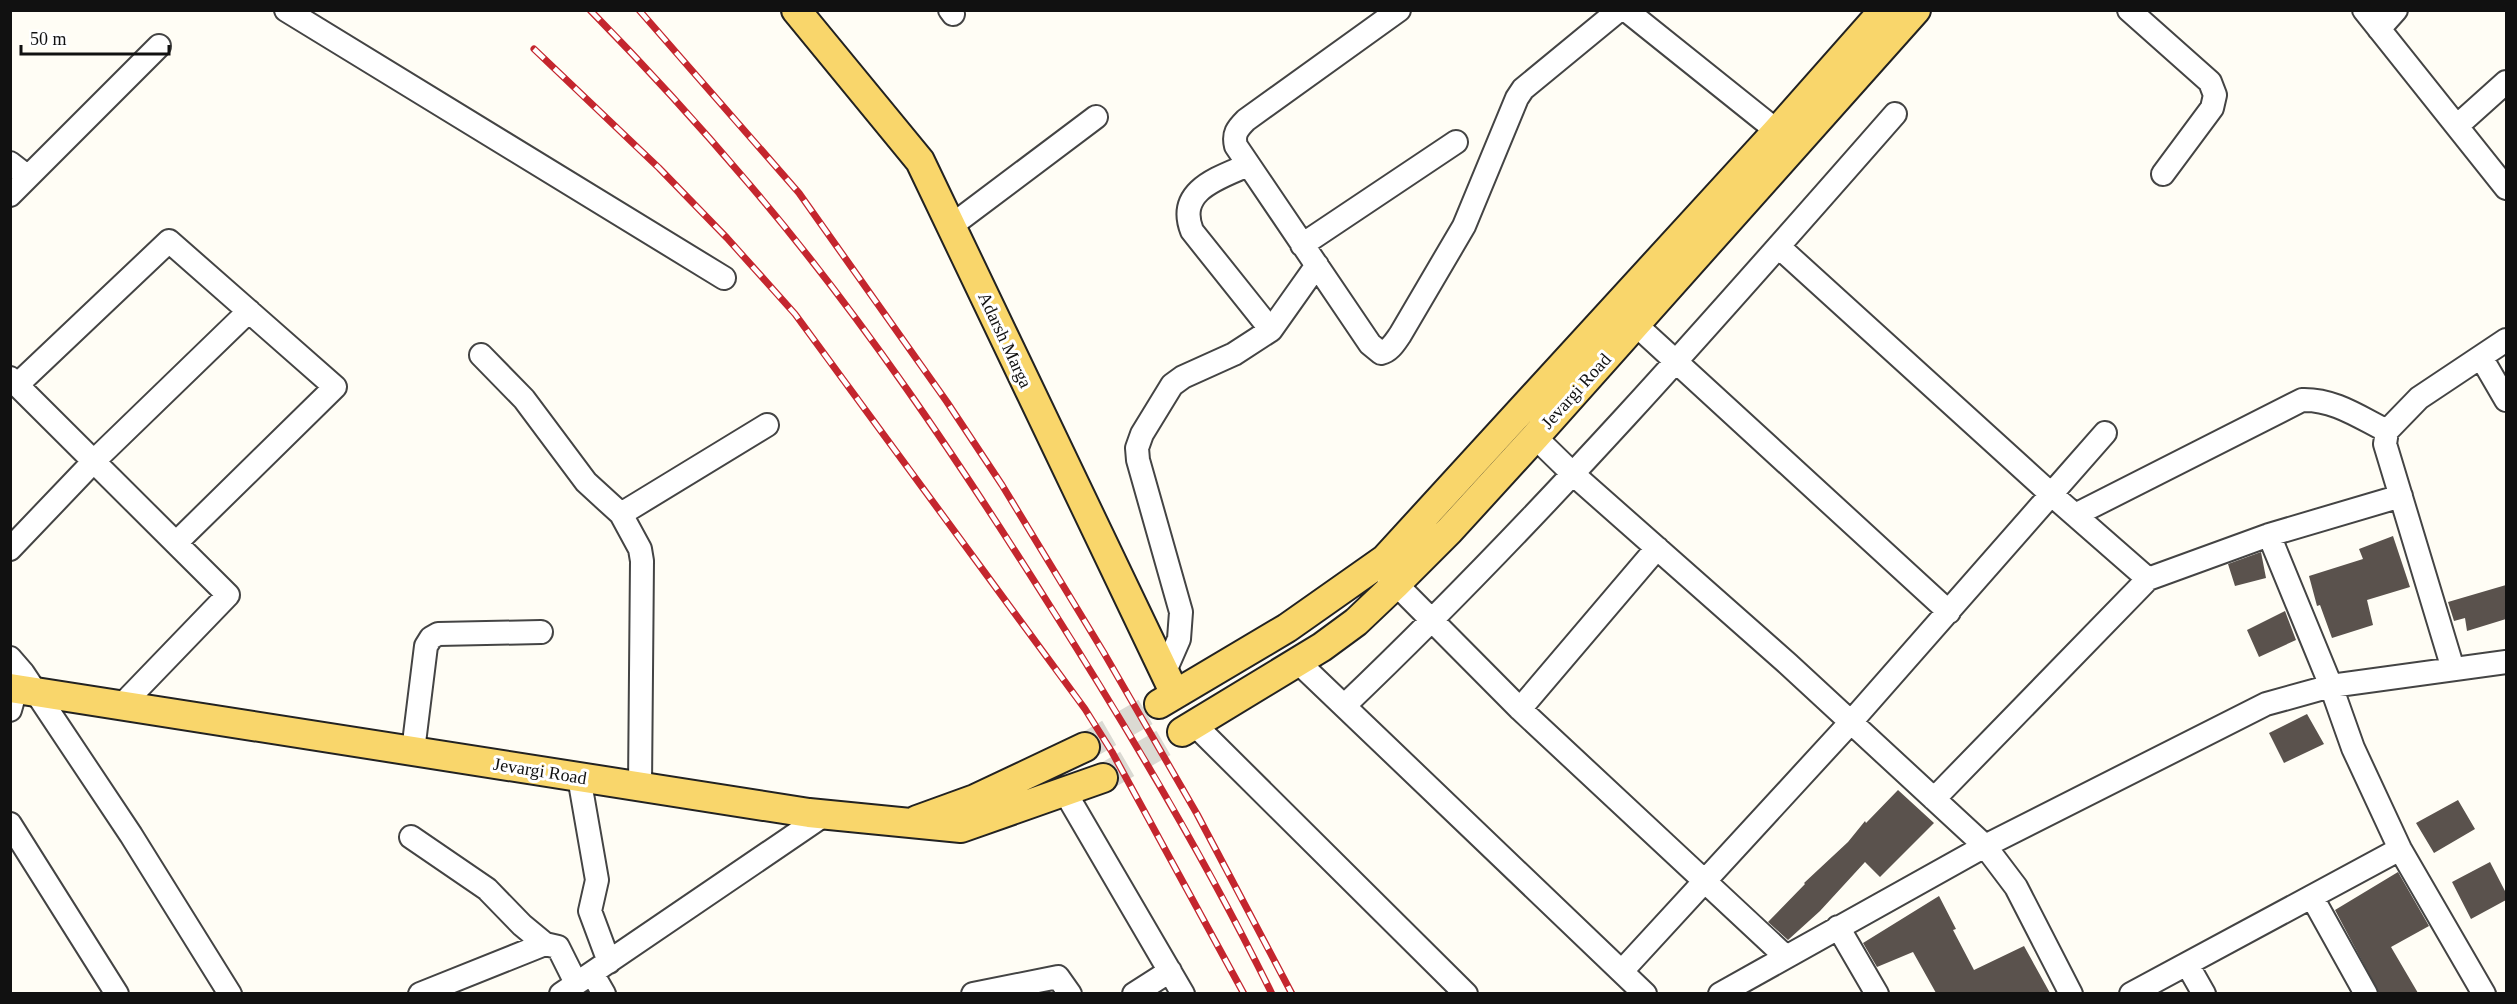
<svg xmlns="http://www.w3.org/2000/svg" width="2517" height="1004" font-family="Georgia,serif">
<style>
.building{fill:#5a524d}
.lines{fill:none;stroke-linecap:round;stroke-linejoin:round}
.major-tunnel{stroke:#dbdad3;stroke-width:28;stroke-dasharray:28 14;stroke-linecap:butt}
.minor-casing{stroke:#444;stroke-width:26}
.major-casing{stroke:#222;stroke-width:32}
.minor{stroke:#fff;stroke-width:22}
.major{stroke:#f9d66b;stroke-width:28}
.rail-casing{stroke:#c4262e;stroke-width:7}
.rail{stroke:#fff;stroke-width:4.5;stroke-dasharray:14;stroke-linecap:butt}
.labels{text-anchor:middle;dominant-baseline:central;stroke-width:6;stroke-linejoin:round;paint-order:stroke}
.street-label{font-size:18px;fill:#111;stroke:#fff}
</style>
<rect width="100%" height="100%" fill="#fffdf5"/>
<!-- building -->
<path class="building" d="M2393,536L2410,587L2367,600L2373,625L2332,638L2320,605L2317,606L2309,576L2363,559L2359,549Z
M2261,552L2266,578L2235,586L2228,564Z
M2506,585V619L2467,631L2465,618L2454,621L2448,602Z
M2285,611L2296,640L2259,657L2247,630Z
M2307,714L2324,744L2284,763L2269,733Z
M1898,790L1934,823L1880,877L1865,862L1820,911L1788,940L1768,922L1805,884L1804,883L1848,842L1865,821L1866,823Z
M2458,800L2475,829L2434,853L2416,823Z
M2490,862L2506,893V900L2471,919L2452,882Z
M2398,872L2429,926L2391,947L2418,993H2379L2335,910Z
M1939,896L1956,929L1953,930L1974,970L2024,946L2050,993H1936L1913,952L1877,967L1863,943Z"/>
<g class="lines">
<!-- major-tunnel -->
<path class="major-tunnel" d="M1085,747L1159,704
M1103,778L1182,732"/>
<defs>
<path id="minor" d="M286,10L724,278
M950,10L953,14
M1399,10L1246,120C1237,129 1233,134 1236,146L1370,344L1381,353C1390,351 1395,342 1400,335L1464,226L1517,98L1523,89L1619,10
M1626,10L1777,131
M2129,10L2210,82L2215,95L2212,108L2163,174
M2364,10L2506,188
M2379,29L2396,10
M2457,126L2506,82
M10,163L28,177
M1248,165C1219,178 1176,190 1192,231L1271,330
M10,195L159,46
M951,226L1096,117
M1302,245L1456,142
M1779,247L2052,495L2148,579L1934,799
M1635,324L1949,612
M481,355L524,399L586,482L621,514
M2481,357L2506,400
M10,378L228,595L121,706
M17,385L169,241L335,387L176,543
M1535,437L1573,474L1788,664L1985,846L2016,887L2071,994
M2075,515L2302,400C2334,399 2359,417 2387,431
M2269,535L2331,686L2353,748L2400,849L2484,994
M10,549L94,461L249,311
M1384,572L1520,709L1786,957
M2148,579L2269,535L2401,496
M10,658L23,673L131,835L230,994
M1298,662L1645,994
M2453,669L2385,444L2387,431L2419,398L2506,340
M1165,671L1179,639L1181,612L1138,460L1137,448L1142,434L1172,385L1183,377L1234,354L1271,330L1317,265
M1344,706C1539,520 1717,317 1895,114
M1520,709L1657,548
M10,710L16,689
M1196,726L1466,994
M413,751L426,646L431,638L438,634L541,632
M579,777L597,880L590,911L609,962
M640,786L642,561L640,549L621,514L767,425
M1065,792L1183,994
M10,824L117,994
M411,837L487,889L522,925L545,944
M2312,897L2366,994
M1838,927L1877,994
M2187,964L2204,994
M1622,971L1851,722L2105,433
M592,973L604,994
M420,994L545,944L558,947L576,983
M561,994L824,815
M973,994L1058,977L1070,994
M1134,994L1170,971
M1720,994L1985,846L2266,704L2331,686L2506,662
M2131,994L2400,849"/>
<path id="major" d="M796,10L920,161L1175,694
M10,688L809,813L961,828L1103,778
M1159,704L1287,628L1385,559L1777,131L1884,10
M1182,732L1322,647L1356,622L1396,584L1449,531L1535,437L1916,10
M917,820L975,799L1085,747"/>
</defs>
<!-- minor casing -->
<use href="#minor" class="minor-casing"/>
<!-- major casing -->
<use href="#major" class="major-casing"/>
<!-- minor -->
<use href="#minor" class="minor"/>
<!-- major -->
<use href="#major" class="major"/>
<defs>
<path id="rail" d="M590,10C645,66 698,124 749,184C861,315 958,460 1050,606C1130,732 1206,860 1272,994
M639,10L799,193L947,402L1002,485L1104,653L1197,814L1292,994
M534,49L659,168L727,238L795,314L1085,709L1112,752L1244,994"/>
</defs>
<!-- rail casing -->
<use href="#rail" class="rail-casing"/>
<!-- rail -->
<use href="#rail" class="rail"/>
</g>
<g class="labels">
<!-- street labels -->
<g class="street-label">
<text transform="translate(1005 340) rotate(65)">Adarsh Marga</text>
<text transform="translate(1576 391) rotate(-48)">Jevargi Road</text>
<text transform="translate(540 771) rotate(9)">Jevargi Road</text>
</g>
</g>
<!-- border -->
<rect width="2517" height="1004" fill="none" stroke="#111111" stroke-width="24"/>
<!-- scale -->
<path d="M21 45v9h148v-9" fill="none" stroke="#111111" stroke-width="3"/>
<text x="30" y="45" font-size="18" fill="#111111" stroke="#ffffff" stroke-width="4.5" paint-order="stroke">50 m</text>
</svg>
